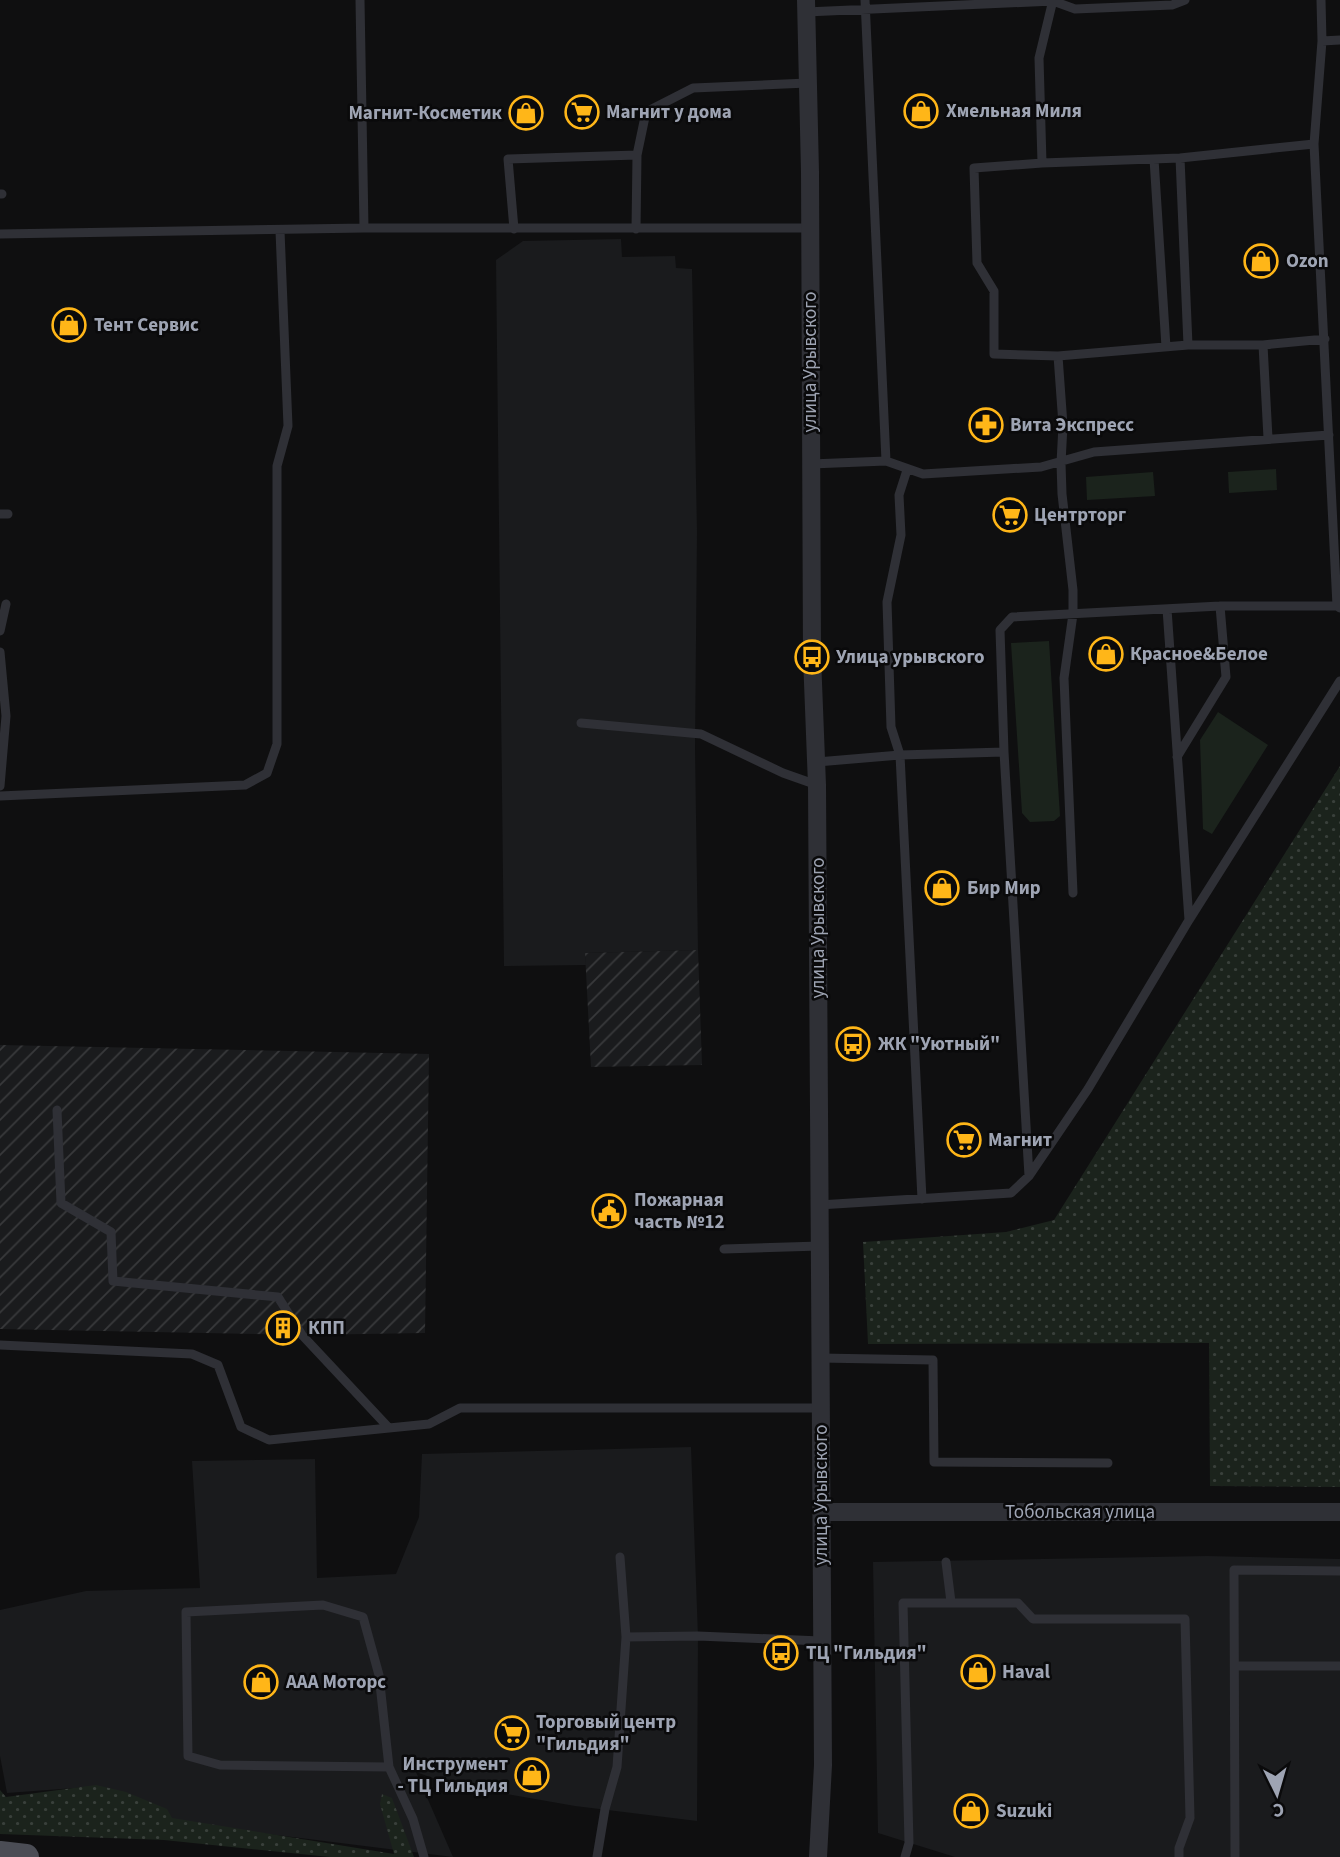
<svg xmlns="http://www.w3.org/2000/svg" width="1340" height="1857" font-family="'Source Sans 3',sans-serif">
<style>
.built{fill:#1a1b1d}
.industrial{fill:url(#industrial-furrows)}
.grass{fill:url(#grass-dots)}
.green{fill:#1b231c}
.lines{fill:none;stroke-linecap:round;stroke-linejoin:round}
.lane{stroke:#2f3036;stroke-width:9}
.street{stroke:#2f3036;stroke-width:18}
.primary{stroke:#4b4d55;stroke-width:26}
.labels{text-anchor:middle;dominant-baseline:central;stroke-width:5;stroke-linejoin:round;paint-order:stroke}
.poi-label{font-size:19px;font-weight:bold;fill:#9ea4b3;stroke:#0a0a0b;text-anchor:start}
.street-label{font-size:19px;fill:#9ea4b3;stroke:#0a0a0b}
</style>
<defs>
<pattern id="industrial-furrows" width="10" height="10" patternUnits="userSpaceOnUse" patternTransform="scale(1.75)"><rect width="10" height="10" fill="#1a1b1d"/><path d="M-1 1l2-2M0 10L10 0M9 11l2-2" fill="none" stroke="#38393b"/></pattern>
<pattern id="grass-dots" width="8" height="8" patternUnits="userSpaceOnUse" patternTransform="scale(1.75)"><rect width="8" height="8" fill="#1b231c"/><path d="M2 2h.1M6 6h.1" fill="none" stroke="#39403b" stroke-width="1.8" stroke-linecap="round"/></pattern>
</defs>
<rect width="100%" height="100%" fill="#0f0f10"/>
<!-- built -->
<path class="built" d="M621,239L622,257L675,256L676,268L692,269L697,532L695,748L698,950L585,953L586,965L504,966L496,260L523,241Z
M691,1447L698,1636L697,1821L575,1806L449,1784L416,1772L453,1857L163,1821L89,1787L7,1793L0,1756V1610L86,1591L200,1588L192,1461L315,1459L317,1578L396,1574L419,1517L422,1454Z
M1207,1556L1340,1559V1857H955L878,1833L873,1562Z"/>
<!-- industrial -->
<path class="industrial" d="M698,950L702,1065L591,1067L585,953Z
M0,1045L429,1054L425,1333L302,1335L0,1329Z"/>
<!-- grass -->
<path class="grass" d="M1340,766V1487L1210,1486L1209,1343L868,1344L863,1242L1006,1232L1054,1220Z
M96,1785L126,1792L167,1809L172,1818L394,1854L380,1804L382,1794L392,1798L414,1857H330L164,1840L0,1834V1790L6,1797Z"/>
<!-- green -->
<path class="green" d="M1276,469L1277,490L1229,493L1228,472Z
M1153,472L1155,496L1087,500L1086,477Z
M1049,641L1060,816L1054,821L1030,822L1022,813L1011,643Z
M1218,712L1268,745L1212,834L1203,829L1200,740Z"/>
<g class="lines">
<!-- lane -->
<path class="lane" d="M360,0L364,228
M865,0L886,461
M1053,0L1039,58L1042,163L1180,158L1314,144
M1321,0L1322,41L1314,144L1337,606
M806,12L1053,1L1075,9L1172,5L1185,0
M1322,41L1340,40
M1180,158L1188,345
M1154,159L1166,347
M1042,163L974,168L977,263L994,291V354L1058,356
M0,194H2
M514,229L508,159L637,155
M636,229L637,155L646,112L693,88L807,83
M0,234L364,228H809
M1263,345L1325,339
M811,464L886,461L923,474L1041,467L1094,452L1329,435
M907,470L899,495L901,535L887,602L891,727L900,755L922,1199
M0,514H8
M1167,609L1189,920
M0,631L6,604
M0,652L6,716L0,786
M581,723L701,734L783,773L817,785
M1177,757L1226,677L1220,606
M817,762L900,755L1004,752
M0,796L245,785L267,773L277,744V466L288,426L280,231
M1073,893L1064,678L1073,614V590L1062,494L1061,463L1063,425L1058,356L1188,345H1263L1268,438
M57,1110L61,1203L111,1232L113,1281L278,1297L302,1335L389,1428L429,1424L460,1408H821
M1029,1176L1004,752L1000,630L1012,617L1220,606H1337L1340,608
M819,1205L1011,1193L1029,1176L1088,1089L1189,920L1340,681
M724,1249L820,1246
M0,1345L192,1354L218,1365L241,1427L269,1440L389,1428
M820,1358L933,1360L934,1462L1108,1463
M946,1562L951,1602
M626,1637L698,1636L821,1641
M1235,1666H1340
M389,1767L220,1765L188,1756L186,1612L323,1605L363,1617L379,1675L389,1767L413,1819L424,1857
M597,1857L605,1809L617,1767L626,1637L620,1557
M905,1857L909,1843L903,1603H1018L1033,1619H1185L1190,1818L1179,1848V1857
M1235,1857L1234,1570L1340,1571"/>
<!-- street -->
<path class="street" d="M806,0L810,172L812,657L817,785L823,1765L818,1857
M821,1512H1340"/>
<!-- primary -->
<path class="primary" d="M0,1854L26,1857"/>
</g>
<!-- icons -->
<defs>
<symbol id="shop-ring" viewBox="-11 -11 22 22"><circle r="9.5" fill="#0a0a0b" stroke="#ffb618" stroke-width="1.5"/><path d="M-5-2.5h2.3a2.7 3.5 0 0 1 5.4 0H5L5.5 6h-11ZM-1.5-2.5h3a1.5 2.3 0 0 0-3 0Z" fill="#ffb618"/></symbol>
<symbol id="supermarket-ring" viewBox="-11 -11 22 22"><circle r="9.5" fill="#0a0a0b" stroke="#ffb618" stroke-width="1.5"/><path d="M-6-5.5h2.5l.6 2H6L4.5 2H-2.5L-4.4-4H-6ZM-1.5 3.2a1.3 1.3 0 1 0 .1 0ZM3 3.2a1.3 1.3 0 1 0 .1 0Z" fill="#ffb618"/></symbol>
<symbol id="pharmacy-ring" viewBox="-11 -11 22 22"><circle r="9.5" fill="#0a0a0b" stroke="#ffb618" stroke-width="1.5"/><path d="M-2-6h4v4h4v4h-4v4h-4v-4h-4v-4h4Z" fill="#ffb618"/></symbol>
<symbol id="bus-ring" viewBox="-11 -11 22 22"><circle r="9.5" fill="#0a0a0b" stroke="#ffb618" stroke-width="1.5"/><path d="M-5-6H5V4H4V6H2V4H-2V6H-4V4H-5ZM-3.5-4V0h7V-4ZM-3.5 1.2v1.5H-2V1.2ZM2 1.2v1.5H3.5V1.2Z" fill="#ffb618"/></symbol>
<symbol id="civic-ring" viewBox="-11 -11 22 22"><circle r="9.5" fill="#0a0a0b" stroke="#ffb618" stroke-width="1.5"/><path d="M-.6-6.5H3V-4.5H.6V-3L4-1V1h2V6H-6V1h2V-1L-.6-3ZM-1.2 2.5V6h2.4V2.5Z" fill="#ffb618"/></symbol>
<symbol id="building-ring" viewBox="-11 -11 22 22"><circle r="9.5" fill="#0a0a0b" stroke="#ffb618" stroke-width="1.5"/><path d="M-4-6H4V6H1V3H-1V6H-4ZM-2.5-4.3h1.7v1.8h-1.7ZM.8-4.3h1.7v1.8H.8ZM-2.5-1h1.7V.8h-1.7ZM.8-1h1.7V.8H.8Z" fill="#ffb618"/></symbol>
</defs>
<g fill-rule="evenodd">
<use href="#shop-ring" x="902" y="92" width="38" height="38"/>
<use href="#supermarket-ring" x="563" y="93" width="38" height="38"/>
<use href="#shop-ring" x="507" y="94" width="38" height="38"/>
<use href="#shop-ring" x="1242" y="242" width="38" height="38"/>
<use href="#shop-ring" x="50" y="306" width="38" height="38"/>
<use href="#pharmacy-ring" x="967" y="406" width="38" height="38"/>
<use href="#supermarket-ring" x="991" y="496" width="38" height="38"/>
<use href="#shop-ring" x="1087" y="635" width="38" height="38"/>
<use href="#bus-ring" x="793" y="638" width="38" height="38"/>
<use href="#shop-ring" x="923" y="869" width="38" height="38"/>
<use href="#bus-ring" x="834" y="1025" width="38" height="38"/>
<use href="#supermarket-ring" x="945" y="1121" width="38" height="38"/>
<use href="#civic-ring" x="590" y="1192" width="38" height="38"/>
<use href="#building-ring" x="264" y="1309" width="38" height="38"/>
<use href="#bus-ring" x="762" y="1634" width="38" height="38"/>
<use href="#shop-ring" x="959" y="1653" width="38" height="38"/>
<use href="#shop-ring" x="242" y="1663" width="38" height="38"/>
<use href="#supermarket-ring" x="493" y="1714" width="38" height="38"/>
<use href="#shop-ring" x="513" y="1756" width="38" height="38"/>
<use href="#shop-ring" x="952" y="1792" width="38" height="38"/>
</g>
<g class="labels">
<!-- poi labels -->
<g class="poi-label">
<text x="946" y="111">Хмельная Миля</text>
<text x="606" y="112">Магнит у дома</text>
<text x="502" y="113" text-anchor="end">Магнит-Косметик</text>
<text x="1286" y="261">Ozon</text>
<text x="94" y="325">Тент Сервис</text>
<text x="1010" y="425">Вита Экспресс</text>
<text x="1034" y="515">Центрторг</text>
<text x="1130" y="654">Красное&amp;Белое</text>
<text x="836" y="657">Улица урывского</text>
<text x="967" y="888">Бир Мир</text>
<text x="878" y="1044">ЖК "Уютный"</text>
<text x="988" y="1140">Магнит</text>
<text x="634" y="1200">Пожарная<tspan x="634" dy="22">часть №12</tspan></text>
<text x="308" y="1328">КПП</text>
<text x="806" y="1653">ТЦ "Гильдия"</text>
<text x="1002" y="1672">Haval</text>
<text x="286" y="1682">ААА Моторс</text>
<text x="536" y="1722">Торговый центр<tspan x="536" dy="22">"Гильдия"</tspan></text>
<text x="508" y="1764" text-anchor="end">Инструмент<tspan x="508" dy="22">- ТЦ Гильдия</tspan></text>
<text x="996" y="1811">Suzuki</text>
</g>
<!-- street labels -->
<g class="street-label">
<text transform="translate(810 362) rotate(-90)">улица Урывского</text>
<text transform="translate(818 928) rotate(-90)">улица Урывского</text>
<text transform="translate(821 1495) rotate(-90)">улица Урывского</text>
<text x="1080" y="1512">Тобольская улица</text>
</g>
</g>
<!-- north arrow -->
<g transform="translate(1277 1794) rotate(175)" stroke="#0a0a0b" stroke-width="5" paint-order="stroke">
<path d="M0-5L12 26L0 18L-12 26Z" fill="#9ea4b3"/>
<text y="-10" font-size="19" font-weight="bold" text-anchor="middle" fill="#9ea4b3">С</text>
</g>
</svg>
